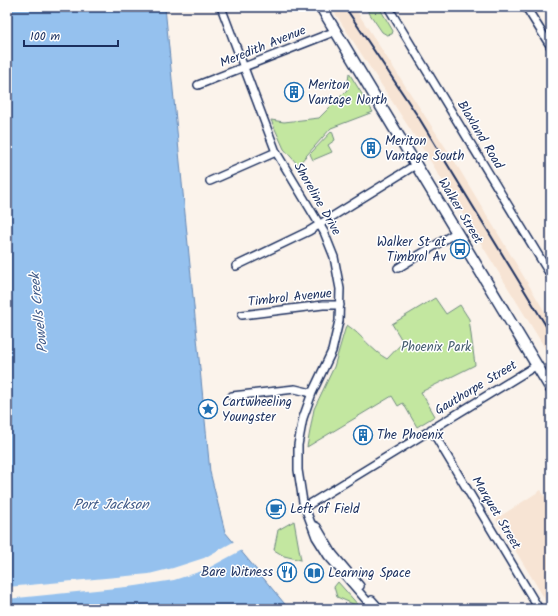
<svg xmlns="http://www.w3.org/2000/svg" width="558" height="616" font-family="Kalam,sans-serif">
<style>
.built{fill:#f7e4d4}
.green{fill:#c3e7a0;stroke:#6f8b7f}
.water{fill:#95c1ee;stroke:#6487b4}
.pier{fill:#fbf3eb}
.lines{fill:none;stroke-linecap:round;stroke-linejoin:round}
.street-casing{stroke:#1b2f5e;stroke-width:10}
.secondary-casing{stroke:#1b2f5e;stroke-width:13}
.street{stroke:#fff;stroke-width:7}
.secondary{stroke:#fff;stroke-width:10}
.rail{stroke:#1b2f5e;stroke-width:2}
.labels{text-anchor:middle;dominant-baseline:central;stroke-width:3;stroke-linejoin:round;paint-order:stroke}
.street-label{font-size:13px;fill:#1b2f5e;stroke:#fff}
.poi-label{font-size:13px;fill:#1b2f5e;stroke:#fff;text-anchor:start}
.park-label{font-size:13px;fill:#455d6e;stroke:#fff}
.water-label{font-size:14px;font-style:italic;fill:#405b89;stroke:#fff}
</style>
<rect width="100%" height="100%" fill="#fbf3eb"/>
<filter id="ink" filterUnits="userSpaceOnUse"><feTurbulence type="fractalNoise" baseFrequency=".025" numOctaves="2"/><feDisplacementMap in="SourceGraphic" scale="8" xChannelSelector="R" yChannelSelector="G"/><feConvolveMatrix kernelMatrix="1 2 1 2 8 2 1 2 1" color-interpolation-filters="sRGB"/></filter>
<g filter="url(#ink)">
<!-- built -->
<path class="built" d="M331,7H354L455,162L551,322V358L428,157Z
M541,490L551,507V609L496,519Z"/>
<!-- green -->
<path class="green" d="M365,7H379L393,31L392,34L387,35L382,32Z
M349,73L373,112L331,128L298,165L284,149L271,120L284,122L319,118L347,90Z
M332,131L335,140L328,145L332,152L313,160L310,154Z
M435,298L446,314L460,305L469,319L475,365L421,392L435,416L417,427L403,403L398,406L392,396L307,447L314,409L334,367L346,326L347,325C362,335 371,350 387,359L403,342L392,324Z
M294,521L301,560L284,556L274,550L278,530Z
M338,582L360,607L337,597L334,587Z"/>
<!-- water -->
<path class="water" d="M7,7H165L210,472L225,532L289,609H7Z"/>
<!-- pier -->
<path class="pier" d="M235,541L242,550L205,570L174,580L136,586L7,599V587L149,574L173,568L204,558Z"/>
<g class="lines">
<defs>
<path id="street" d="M221,7L276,152L324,232L334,257L340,289L339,321L332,351L312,393L303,418L298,445V470L303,502L316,537L328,556L374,609
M388,7L551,276
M526,7L551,47
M198,85L336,31
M210,181L276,152
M236,266L309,231L417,164
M398,268L457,232
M242,315L323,305H340
M232,396L295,389L312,393
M431,429L539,609
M305,507L537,365
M313,525L317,527L333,554L360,586
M372,600L380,609"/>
<path id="secondary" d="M321,7L551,389"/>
</defs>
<!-- street casing -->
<use href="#street" class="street-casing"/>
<!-- secondary casing -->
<use href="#secondary" class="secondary-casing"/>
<!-- street -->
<use href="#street" class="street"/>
<!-- secondary -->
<use href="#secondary" class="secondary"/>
<!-- rail -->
<path class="rail" d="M345,7L419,118L551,334"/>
</g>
</g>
<!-- icons -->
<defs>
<symbol id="building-ring" viewBox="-11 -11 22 22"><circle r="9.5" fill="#fff" stroke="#1f6fb2" stroke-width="1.5"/><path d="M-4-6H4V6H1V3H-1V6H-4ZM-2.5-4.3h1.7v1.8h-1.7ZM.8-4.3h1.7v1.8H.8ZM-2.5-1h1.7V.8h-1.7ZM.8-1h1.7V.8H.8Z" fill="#1f6fb2"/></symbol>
<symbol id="bus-ring" viewBox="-11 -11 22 22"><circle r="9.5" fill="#fff" stroke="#1f6fb2" stroke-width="1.5"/><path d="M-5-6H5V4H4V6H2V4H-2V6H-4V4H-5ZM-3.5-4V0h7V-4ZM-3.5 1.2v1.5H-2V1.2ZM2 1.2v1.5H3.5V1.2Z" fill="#1f6fb2"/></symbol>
<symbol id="sight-ring" viewBox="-11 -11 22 22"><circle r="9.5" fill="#fff" stroke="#1f6fb2" stroke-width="1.5"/><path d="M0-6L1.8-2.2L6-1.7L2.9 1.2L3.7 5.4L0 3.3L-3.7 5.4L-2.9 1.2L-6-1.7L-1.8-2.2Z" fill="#1f6fb2"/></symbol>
<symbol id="cafe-ring" viewBox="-11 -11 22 22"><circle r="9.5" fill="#fff" stroke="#1f6fb2" stroke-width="1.5"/><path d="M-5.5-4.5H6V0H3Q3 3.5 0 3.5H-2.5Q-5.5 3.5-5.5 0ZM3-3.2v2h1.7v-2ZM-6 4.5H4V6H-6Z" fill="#1f6fb2"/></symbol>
<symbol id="restaurant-ring" viewBox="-11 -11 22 22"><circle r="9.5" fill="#fff" stroke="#1f6fb2" stroke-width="1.5"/><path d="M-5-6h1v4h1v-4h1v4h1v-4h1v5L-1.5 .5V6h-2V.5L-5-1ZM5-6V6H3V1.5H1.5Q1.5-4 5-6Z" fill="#1f6fb2"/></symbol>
<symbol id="library-ring" viewBox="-11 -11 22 22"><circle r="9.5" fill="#fff" stroke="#1f6fb2" stroke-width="1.5"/><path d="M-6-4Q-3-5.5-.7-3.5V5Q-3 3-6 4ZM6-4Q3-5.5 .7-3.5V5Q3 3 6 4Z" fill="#1f6fb2"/></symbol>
</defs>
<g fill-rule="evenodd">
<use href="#building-ring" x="283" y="81" width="22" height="22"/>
<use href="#building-ring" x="360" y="137" width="22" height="22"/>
<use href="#bus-ring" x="449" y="238" width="22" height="22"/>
<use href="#sight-ring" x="197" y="398" width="22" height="22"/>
<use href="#building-ring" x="352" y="424" width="22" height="22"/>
<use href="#cafe-ring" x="265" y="498" width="22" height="22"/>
<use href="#restaurant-ring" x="276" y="561" width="22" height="22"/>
<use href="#library-ring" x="303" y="562" width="22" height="22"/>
</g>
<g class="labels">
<!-- street labels -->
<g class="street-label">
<text transform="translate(263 47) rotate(-22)">Meredith Avenue</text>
<text transform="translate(480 135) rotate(59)">Blaxland Road</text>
<text transform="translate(317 199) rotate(60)">Shoreline Drive</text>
<text transform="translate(460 211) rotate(59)">Walker Street</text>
<text transform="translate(290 298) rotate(-6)">Timbrol Avenue</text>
<text transform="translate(476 388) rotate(-31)">Gauthorpe Street</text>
<text transform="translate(496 513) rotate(59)">Marquet Street</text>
</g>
<!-- poi labels -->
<g class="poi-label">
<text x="308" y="85">Meriton<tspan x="308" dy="15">Vantage North</tspan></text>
<text x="385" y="141">Meriton<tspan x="385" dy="15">Vantage South</tspan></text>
<text x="446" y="242" text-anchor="end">Walker St at<tspan x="446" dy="15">Timbrol Av</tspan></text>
<text x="222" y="402">Cartwheeling<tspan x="222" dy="15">Youngster</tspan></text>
<text x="377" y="435">The Phoenix</text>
<text x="290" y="509">Left of Field</text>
<text x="273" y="572" text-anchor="end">Bare Witness</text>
<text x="328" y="573">Learning Space</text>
</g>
<!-- park labels -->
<g class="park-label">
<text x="436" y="347">Phoenix Park</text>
</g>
<!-- water labels -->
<g class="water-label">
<text transform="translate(39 313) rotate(-96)">Powells Creek</text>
<text x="111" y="505">Port Jackson</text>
</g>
</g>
<!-- margin -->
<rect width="558" height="616" fill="none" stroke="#fff" stroke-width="24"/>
<rect x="12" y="12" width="534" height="592" fill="none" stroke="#1b2f5e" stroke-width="1.5" filter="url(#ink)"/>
<!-- scale -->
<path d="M24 40v6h94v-6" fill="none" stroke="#1b2f5e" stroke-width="2"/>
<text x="30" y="40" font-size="12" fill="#1b2f5e" stroke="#ffffff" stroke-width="3" paint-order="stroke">100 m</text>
</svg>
